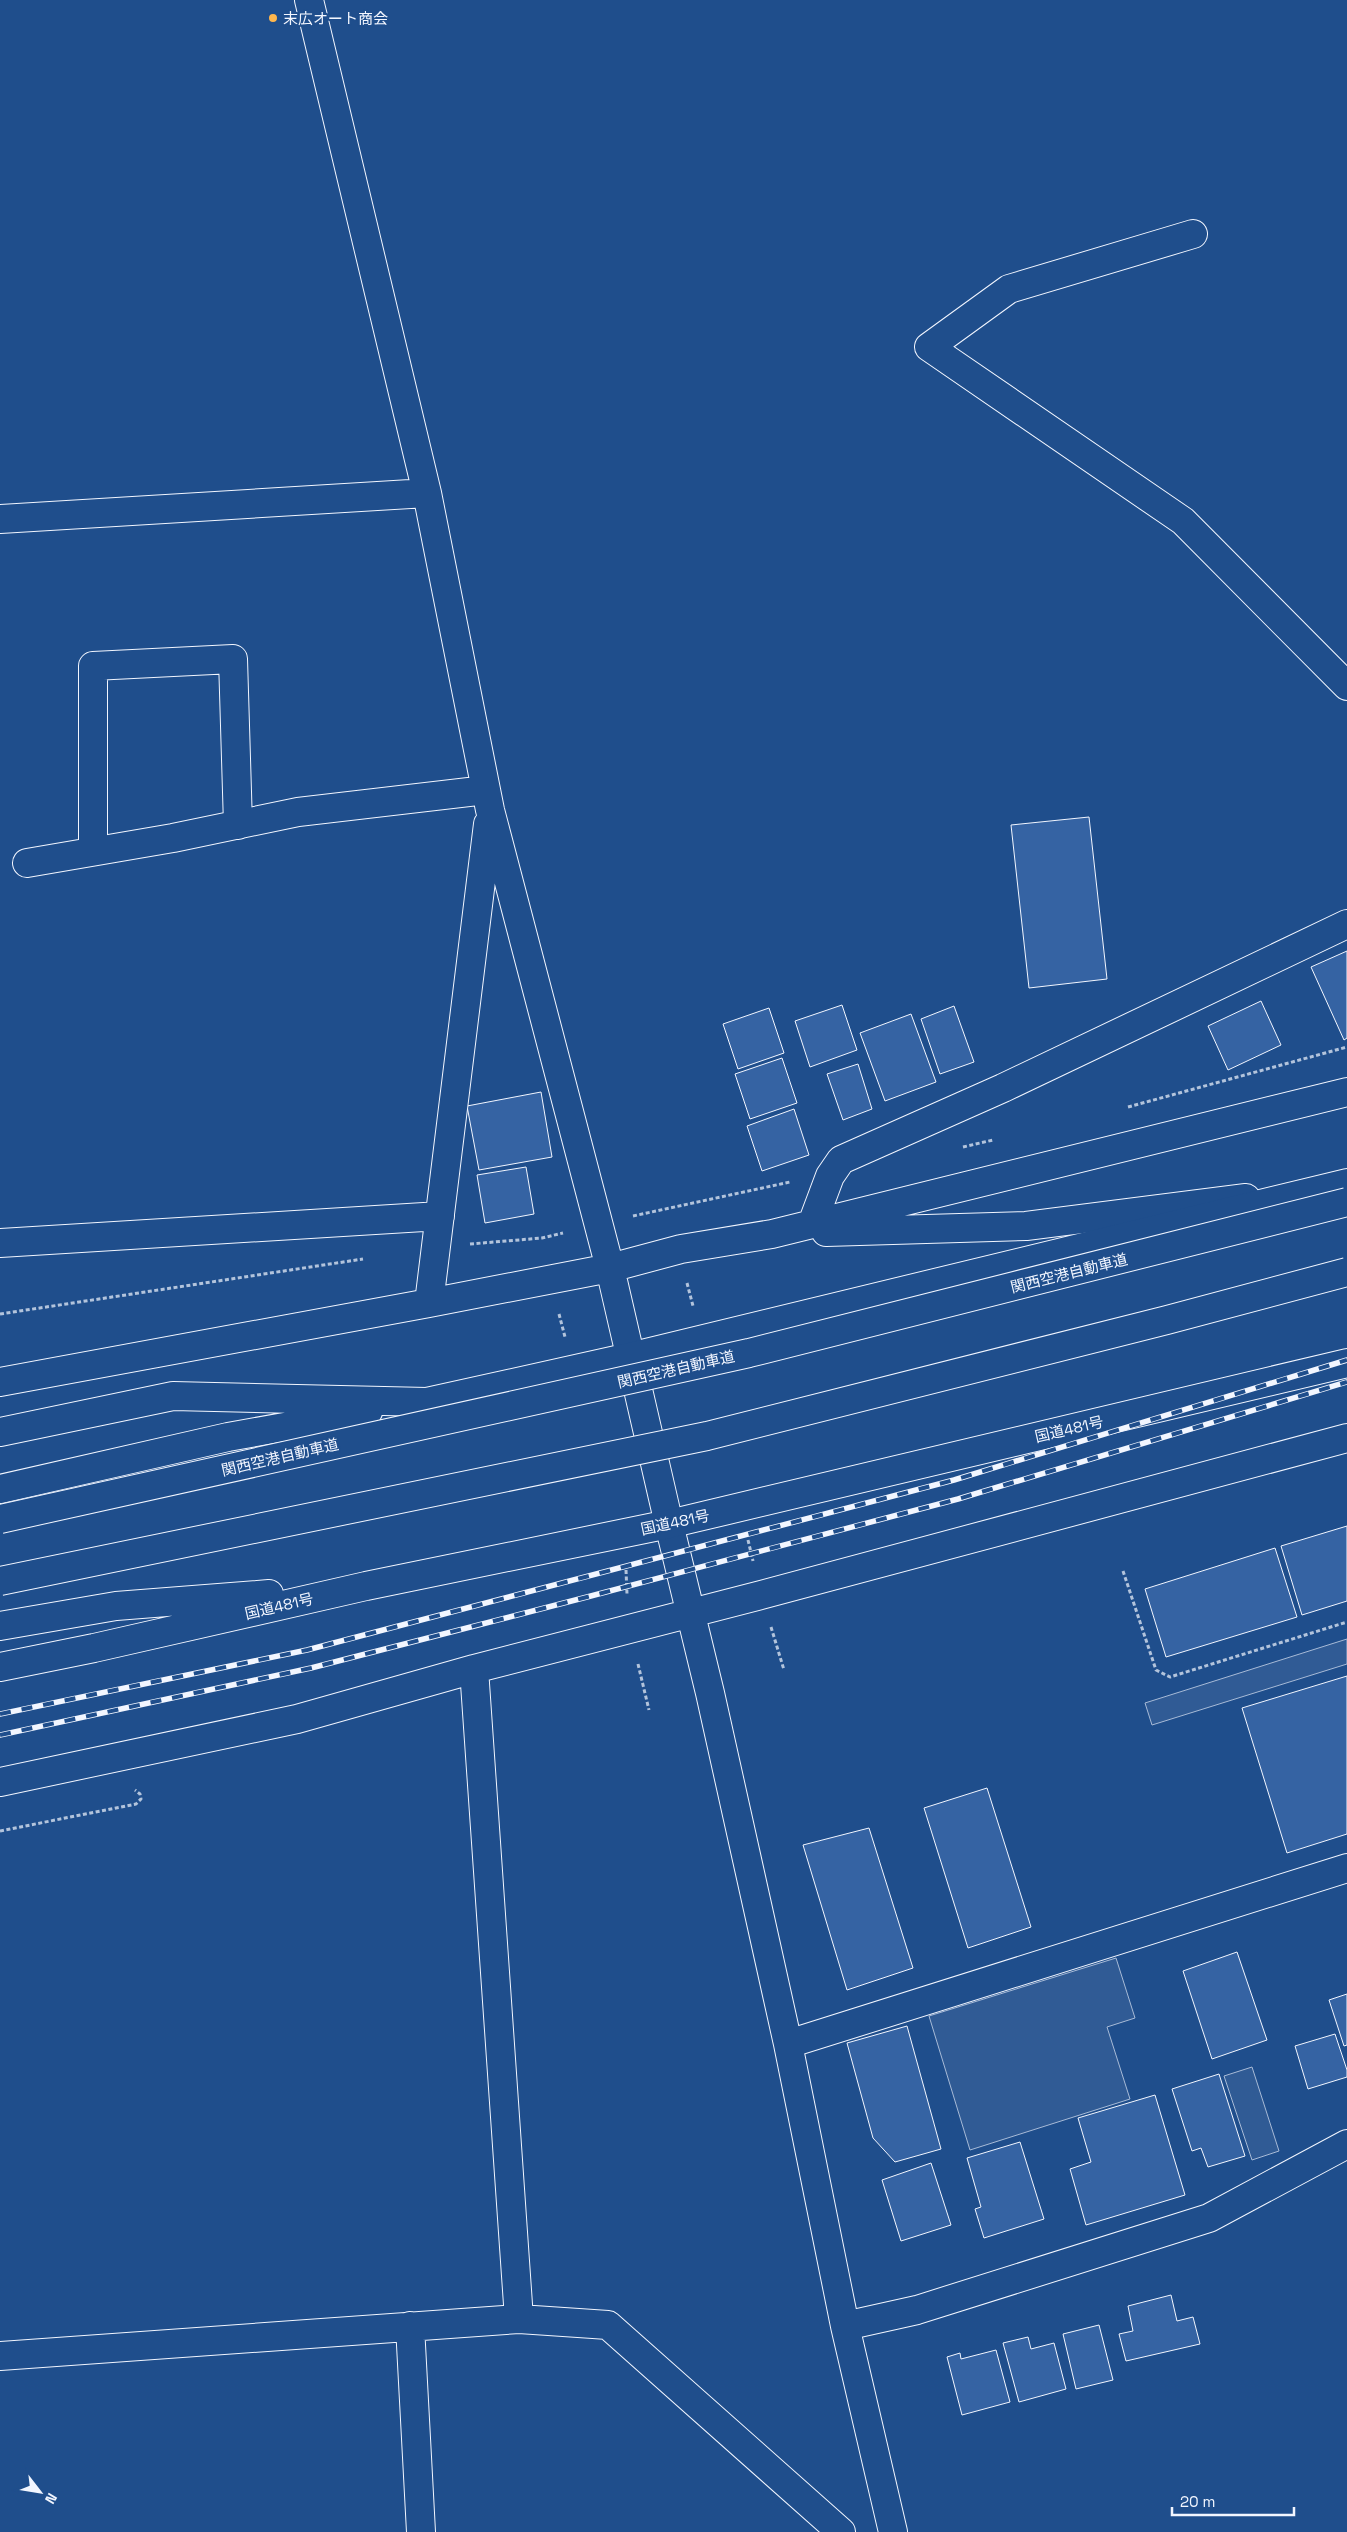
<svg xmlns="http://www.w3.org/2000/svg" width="1347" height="2532" font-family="'Space Grotesk','Noto Sans JP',sans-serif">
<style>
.built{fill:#305b95;stroke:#a8bbd7}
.building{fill:#3563a3;stroke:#f2f6ff}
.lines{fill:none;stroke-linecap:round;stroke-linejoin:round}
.minor-casing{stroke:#f2f6ff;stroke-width:30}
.trunk-casing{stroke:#f2f6ff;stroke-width:30}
.path{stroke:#b3c4dc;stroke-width:3;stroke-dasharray:4 2.5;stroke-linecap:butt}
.minor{stroke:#1f4e8c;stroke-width:28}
.trunk{stroke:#1f4e8c;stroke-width:28}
.rail-casing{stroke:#f2f6ff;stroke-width:5.5}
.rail{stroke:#1f4e8c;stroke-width:4;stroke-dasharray:11;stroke-linecap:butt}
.motorway-bridge-casing{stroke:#f2f6ff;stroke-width:30;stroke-linecap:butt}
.motorway-bridge{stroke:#1f4e8c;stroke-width:28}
.poi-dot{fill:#ffb74d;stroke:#1f4e8c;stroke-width:2}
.labels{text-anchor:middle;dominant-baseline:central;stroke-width:4;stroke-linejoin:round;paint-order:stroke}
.poi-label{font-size:15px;fill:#f2f6ff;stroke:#1f4e8c;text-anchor:start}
.street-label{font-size:15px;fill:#f2f6ff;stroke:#1f4e8c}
</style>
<rect width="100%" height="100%" fill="#1f4e8c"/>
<!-- built -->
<path class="built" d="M1347,1639V1664L1152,1725L1145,1703Z
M1116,1958L1135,2018L1107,2027L1130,2099L970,2150L929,2016Z
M1252,2067L1279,2151L1252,2160L1224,2076Z"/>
<!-- building -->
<path class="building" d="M1089,817L1107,979L1029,988L1011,825Z
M1347,951V1038L1344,1040L1311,967Z
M1261,1001L1281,1045L1228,1070L1208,1026Z
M842,1005L857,1050L810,1067L795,1021Z
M954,1006L974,1062L940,1074L921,1019Z
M769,1008L784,1053L738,1069L723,1024Z
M911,1014L936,1082L885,1101L860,1033Z
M782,1058L797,1103L750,1119L735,1074Z
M858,1064L872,1109L843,1120L827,1074Z
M541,1092L552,1157L479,1170L467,1106Z
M794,1109L809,1155L762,1171L747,1126Z
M526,1167L534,1214L485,1223L477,1175Z
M1347,1526V1601L1302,1615L1281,1546Z
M1275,1548L1297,1617L1166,1657L1145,1589Z
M1347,1676V1834L1287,1853L1242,1708Z
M987,1788L1031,1927L968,1948L924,1808Z
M869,1828L913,1968L847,1990L803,1845Z
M1237,1952L1267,2040L1212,2059L1183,1971Z
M1347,1994V2045L1344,2046L1329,2000Z
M907,2026L941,2149L895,2162L873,2138L847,2043Z
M1335,2034L1347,2070V2077L1308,2089L1295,2046Z
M1219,2074L1245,2156L1208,2167L1201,2148L1192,2151L1172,2089Z
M1155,2095L1185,2195L1086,2225L1070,2169L1091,2162L1078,2118Z
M1020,2142L1044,2219L984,2238L975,2209L981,2207L967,2158Z
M931,2163L951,2225L901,2241L882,2180Z
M1171,2295L1177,2321L1193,2317L1200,2344L1126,2361L1119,2334L1133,2331L1128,2306Z
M1099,2325L1113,2380L1076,2389L1063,2334Z
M1028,2337L1031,2349L1054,2343L1066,2389L1019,2402L1003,2343Z
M996,2350L1010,2402L962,2415L947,2357L960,2353L961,2359Z"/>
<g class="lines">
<defs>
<path id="minor" d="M309,0L427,493L490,810L610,1268L669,1524L710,1693L788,2044L845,2326L893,2532
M1193,234L1009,289L929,347L1183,521L1347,686
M0,519L427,493
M93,851V666L233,659L238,825
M27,863L173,838L298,812L486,790
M812,1224L830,1176L841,1160L1003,1088L1347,924
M826,1232L1026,1226L1246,1198
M0,1243L440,1216
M429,1303L488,824
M0,1382L429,1303L610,1268L681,1249L772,1234L1347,1092
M0,1782L297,1719L474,1669L761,1595L1347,1438
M788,2044L1347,1868
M519,2319L608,2325L841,2532
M410,2326L421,2532
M845,2326L917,2310L1209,2218L1347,2144
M0,2356L519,2319L474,1669"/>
<path id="trunk" d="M0,1432L173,1396L427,1402L630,1357L1347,1183
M0,1489L228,1437L368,1412
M0,1626L116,1606L269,1594
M0,1667L94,1648L366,1586L669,1524L1347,1363"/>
</defs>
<!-- minor casing -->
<use href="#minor" class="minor-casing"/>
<!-- trunk casing -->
<use href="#trunk" class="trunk-casing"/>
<!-- path -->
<path class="path" d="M1128,1107L1347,1047
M963,1147L993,1140
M633,1216L790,1182
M470,1244L542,1238L563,1233
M687,1283L693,1306
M0,1314L363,1259
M559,1314L565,1337
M748,1540L753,1561
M626,1570L627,1594
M1123,1571L1156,1670L1170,1677L1347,1622
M771,1627L784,1670
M638,1664L649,1710
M0,1831L136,1804L141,1799L140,1794L135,1790"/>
<!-- minor -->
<use href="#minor" class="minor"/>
<!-- trunk -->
<use href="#trunk" class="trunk"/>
<defs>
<path id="rail" d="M0,1714L307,1650L954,1480L1347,1360
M0,1735L311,1668L587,1597L958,1499L1347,1382"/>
</defs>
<!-- rail casing -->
<use href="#rail" class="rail-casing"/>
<!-- rail -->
<use href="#rail" class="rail"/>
<defs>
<path id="motorway-bridge" d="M0,1519L749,1353L1347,1202
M0,1581L707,1436L1167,1320L1347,1272"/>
</defs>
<!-- motorway-bridge casing -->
<use href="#motorway-bridge" class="motorway-bridge-casing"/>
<!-- motorway-bridge -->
<use href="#motorway-bridge" class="motorway-bridge"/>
</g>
<!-- markers -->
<circle class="poi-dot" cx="273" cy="18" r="5"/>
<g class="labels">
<!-- poi labels -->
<g class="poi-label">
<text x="283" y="18">末広オート商会</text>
</g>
<!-- street labels -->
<g class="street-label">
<text transform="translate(1069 1273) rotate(-14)">関西空港自動車道</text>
<text transform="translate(676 1369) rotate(-13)">関西空港自動車道</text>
<text transform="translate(1069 1429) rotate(-13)">国道481号</text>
<text transform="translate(280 1457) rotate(-13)">関西空港自動車道</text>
<text transform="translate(675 1522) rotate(-12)">国道481号</text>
<text transform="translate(279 1606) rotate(-13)">国道481号</text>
</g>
</g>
<!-- north arrow -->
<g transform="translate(40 2492) rotate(121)" stroke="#1f4e8c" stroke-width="4" paint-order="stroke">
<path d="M0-4L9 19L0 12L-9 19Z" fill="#f2f6ff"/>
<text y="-8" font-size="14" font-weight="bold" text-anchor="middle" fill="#f2f6ff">N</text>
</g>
<!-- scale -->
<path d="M1172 2507v8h122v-8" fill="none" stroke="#f2f6ff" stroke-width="2.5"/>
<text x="1180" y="2507" font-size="15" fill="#f2f6ff" stroke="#1f4e8c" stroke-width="4" paint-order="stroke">20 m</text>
</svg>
